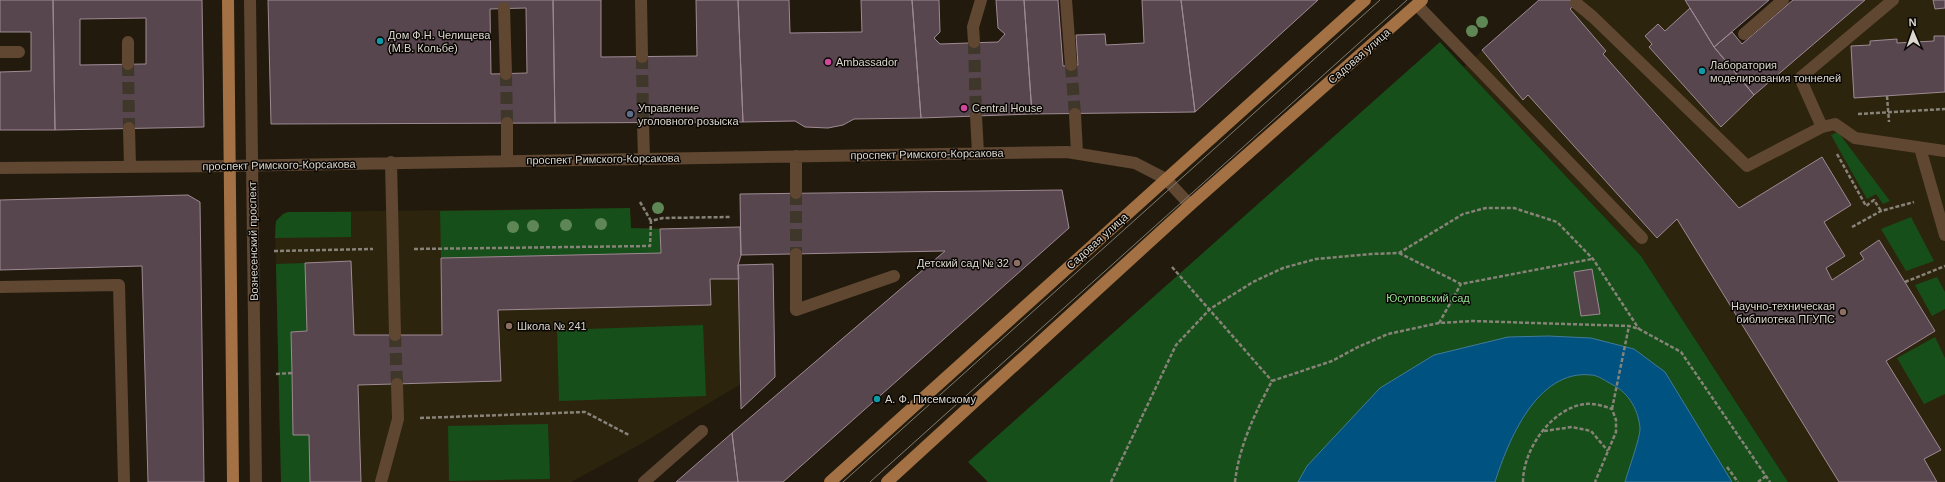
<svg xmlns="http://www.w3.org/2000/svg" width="1945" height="482" font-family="Helvetica,sans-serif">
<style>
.built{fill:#2d240e}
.green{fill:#164f19}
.water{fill:#005281;stroke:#427a98}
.building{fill:#58464e;stroke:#9e8a93;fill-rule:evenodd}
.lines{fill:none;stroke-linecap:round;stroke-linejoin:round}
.minor-tunnel{stroke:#3e372a;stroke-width:12;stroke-dasharray:12 6;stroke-linecap:butt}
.path{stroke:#888378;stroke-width:2.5;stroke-dasharray:4 2;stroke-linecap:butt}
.minor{stroke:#604732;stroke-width:12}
.major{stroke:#a37144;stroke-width:12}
.tram{stroke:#817b70;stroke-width:1}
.tree{fill:#5f8755}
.culture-dot{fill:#0f9aa8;stroke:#090603;stroke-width:1.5}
.hotel-dot{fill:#d1479c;stroke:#090603;stroke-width:1.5}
.service-dot{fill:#5c6f8a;stroke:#090603;stroke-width:1.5}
.education-dot{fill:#8d6e63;stroke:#090603;stroke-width:1.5}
.labels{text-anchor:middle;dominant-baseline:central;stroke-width:3;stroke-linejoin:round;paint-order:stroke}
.poi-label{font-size:11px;fill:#dcd8cf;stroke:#090603;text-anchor:start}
.street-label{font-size:11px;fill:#dcd8cf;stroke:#090603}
.park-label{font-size:11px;fill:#91df90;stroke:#090603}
</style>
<rect width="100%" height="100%" fill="#221b0d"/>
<!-- built -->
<path class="built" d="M1539,0H1685L1714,47L1732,32L1743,44L1793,0H1945V482H1788L1641,256L1464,67Z
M630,208L631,228L740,227L741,255L738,265L741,384L639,445L571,482H281L275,226L279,217L288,212Z"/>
<!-- green -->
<path class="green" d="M1440,42L1641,256L1788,482H988L968,462Z
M1838,132L1890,201L1883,204L1876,194L1867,199L1831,135Z
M630,208L631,228L660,229L661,253L441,258L440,211Z
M288,212H351V237L275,238L276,221L283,214Z
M1911,217L1934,261L1906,271L1881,229Z
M305,263L307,331L291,332L293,435H309L310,482H281L276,264Z
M1937,277L1945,292V309L1932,316L1915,285Z
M703,325L706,396L559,401L557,330Z
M1935,337L1945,358V394L1924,404L1897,358Z
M548,424L550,479L449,481L448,426Z"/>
<!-- water -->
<path class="water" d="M1548,336L1591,338L1634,349L1665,372L1732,482H1625C1628,471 1640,438 1640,429C1639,411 1629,393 1613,385C1607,382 1598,375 1591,375C1537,369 1508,441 1495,482H1298L1307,466L1380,388L1434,355L1508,337Z"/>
<!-- building -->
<path class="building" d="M0,0H53L55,130H0V72L31,71V32H0Z
M53,0H202L204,127L55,130ZM146,18V64L80,65V19Z
M268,0H553L555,123L271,124ZM526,8L527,73L491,74L490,9Z
M553,0H601V57L697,56L696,0H738L743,122L555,123Z
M738,0H789L790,33L862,32L861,0H912L921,118L854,119L843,125L828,128L805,127L795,121L743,122Z
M912,0H939L940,32L934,38L940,44L998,42L1005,34L998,28L996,0H1024L1032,114L921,118Z
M1024,0H1058L1063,66L1078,65L1076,35L1105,34L1106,45L1144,43L1142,0H1181L1195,112L1032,114Z
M1181,0H1318L1195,112Z
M1539,0H1580L1570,9L1606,51L1603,54L1739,208L1822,157L1851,205L1824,222L1845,256L1826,268L1832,280L1864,259L1860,253L1879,240L1935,331L1886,361L1941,450L1924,459L1937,482H1839L1677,219L1657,238L1528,95L1523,100L1482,50Z
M1685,0H1769L1714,47Z
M1793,0H1865L1754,95L1714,47L1732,32L1742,44Z
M1933,0H1945V8L1935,9Z
M1690,8L1714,47L1754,95L1721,127L1649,47L1652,44L1645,36L1658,24L1665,31Z
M1934,36H1945V92L1854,98L1851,46L1870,45V41L1897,39V43L1934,41Z
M1062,190L1069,228L783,482H738L732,433L945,251L741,255L740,194Z
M188,195L200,202L204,482H148L142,266L0,270V200Z
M740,227L741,255L738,265L739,279H710L711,305L498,310L501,381L358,385L361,482H310L309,435H293L292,373L291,332L307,331L305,263L351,261L354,335H442L441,258L661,253L660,229Z
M773,264L775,377L741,409L738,265Z
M1592,269L1600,314L1581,316L1574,272Z
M732,433L738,482H676Z"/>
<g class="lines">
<!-- minor-tunnel -->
<path class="minor-tunnel" d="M974,42L976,116
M642,57L643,123
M128,64L129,128
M1071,65L1075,114
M506,74L507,123
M796,193V254
M395,335L397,384"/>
<!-- path -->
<path class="path" d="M1887,96L1889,122
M1858,114L1945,109
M1837,154L1866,206L1874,200L1881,211
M640,202L651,221
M1852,227L1881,211L1914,202
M414,249L650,246L651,221L663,218L731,217
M274,251L373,249
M1399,253L1461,284L1592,259
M1172,267L1272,381
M1905,282L1945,266
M1439,323L1461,284
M276,374L292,373
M1612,409L1629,326
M420,418L585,412L629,435
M1544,431L1572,427L1591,431L1608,451
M1727,467L1738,482
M1111,482L1176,345L1210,309L1253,282L1283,268L1316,259L1371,254L1399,253L1463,214L1486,208H1514L1557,222L1593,259L1639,329
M1235,482C1239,446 1255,413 1272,381L1332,361L1358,347L1388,334L1439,323L1472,321L1629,326L1639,329L1681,352L1770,482
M1523,482C1523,449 1552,408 1585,404C1594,403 1604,406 1612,409L1616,420V432L1595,482
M1758,482L1766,476"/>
<!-- minor -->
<path class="minor" d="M250,0L256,482
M641,0L642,57
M1066,0L1071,65
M1576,3L1593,17L1747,166L1822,127L1835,124L1855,138L1945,151
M1417,5L1642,238
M504,8L506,74
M1744,34L1783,0
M128,42V64
M974,42L973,27L981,0
M0,52H19
M1075,114L1077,153
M976,116L978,153
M507,123V161
M643,123L644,159
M1822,127L1800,78L1893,0
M129,128L130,167
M1920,148L1945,235
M796,156V193
M391,162L395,335
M0,168L230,166L1067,152L1135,163L1166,179L1190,205
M796,254V310L894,276
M0,287L119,285L124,482
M381,482L398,419L397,384
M644,482L702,431"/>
<!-- major -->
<path class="major" d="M228,0L233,482
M830,482L1365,0
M887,482L1190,205L1422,0"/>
<!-- tram -->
<path class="tram" d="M843,482L1380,0
M870,482L1407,0"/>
</g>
<!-- trees -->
<g class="tree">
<circle cx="1482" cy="22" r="6"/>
<circle cx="1472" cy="31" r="6"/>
<circle cx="658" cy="208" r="6"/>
<circle cx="601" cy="224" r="6"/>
<circle cx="566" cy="225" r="6"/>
<circle cx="533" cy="226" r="6"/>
<circle cx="513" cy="227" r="6"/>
</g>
<!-- markers -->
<g class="culture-dot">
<circle cx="380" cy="41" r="4"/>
<circle cx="1702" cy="71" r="4"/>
<circle cx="877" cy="399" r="4"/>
</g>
<g class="hotel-dot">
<circle cx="828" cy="62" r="4"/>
<circle cx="964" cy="108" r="4"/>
</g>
<circle class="service-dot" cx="630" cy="114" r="4"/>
<g class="education-dot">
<circle cx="1017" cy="263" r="4"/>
<circle cx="1843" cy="312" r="4"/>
<circle cx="509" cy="326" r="4"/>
</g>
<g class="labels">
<!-- poi labels -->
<g class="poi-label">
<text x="388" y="35">Дом Ф.Н. Челищева<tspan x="388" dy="13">(М.В. Кольбе)</tspan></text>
<text x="836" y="62">Ambassador</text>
<text x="1710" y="65">Лаборатория<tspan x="1710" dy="13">моделирования тоннелей</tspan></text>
<text x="638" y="108">Управление<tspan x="638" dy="13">уголовного розыска</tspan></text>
<text x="972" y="108">Central House</text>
<text x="1009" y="263" text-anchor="end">Детский сад № 32</text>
<text x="1835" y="306" text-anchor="end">Научно-техническая<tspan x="1835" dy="13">библиотека ПГУПС</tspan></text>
<text x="517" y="326">Школа № 241</text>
<text x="885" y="399">А. Ф. Писемскому</text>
</g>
<!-- street labels -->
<g class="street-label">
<text transform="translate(1359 56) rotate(-41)">Садовая улица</text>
<text transform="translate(927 154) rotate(-1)">проспект Римского-Корсакова</text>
<text transform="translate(603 159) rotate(-1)">проспект Римского-Корсакова</text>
<text transform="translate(279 165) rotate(-1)">проспект Римского-Корсакова</text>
<text transform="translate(253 241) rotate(-91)">Вознесенский проспект</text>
<text transform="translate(1097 241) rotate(-42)">Садовая улица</text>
</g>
<!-- park labels -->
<g class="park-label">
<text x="1428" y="298">Юсуповский сад</text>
</g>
</g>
<!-- north arrow -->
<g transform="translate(1913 32) rotate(358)" stroke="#090603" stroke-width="3" paint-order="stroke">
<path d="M0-3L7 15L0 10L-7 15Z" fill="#dcd8cf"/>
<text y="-6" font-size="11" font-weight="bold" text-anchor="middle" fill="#dcd8cf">N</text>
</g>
</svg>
